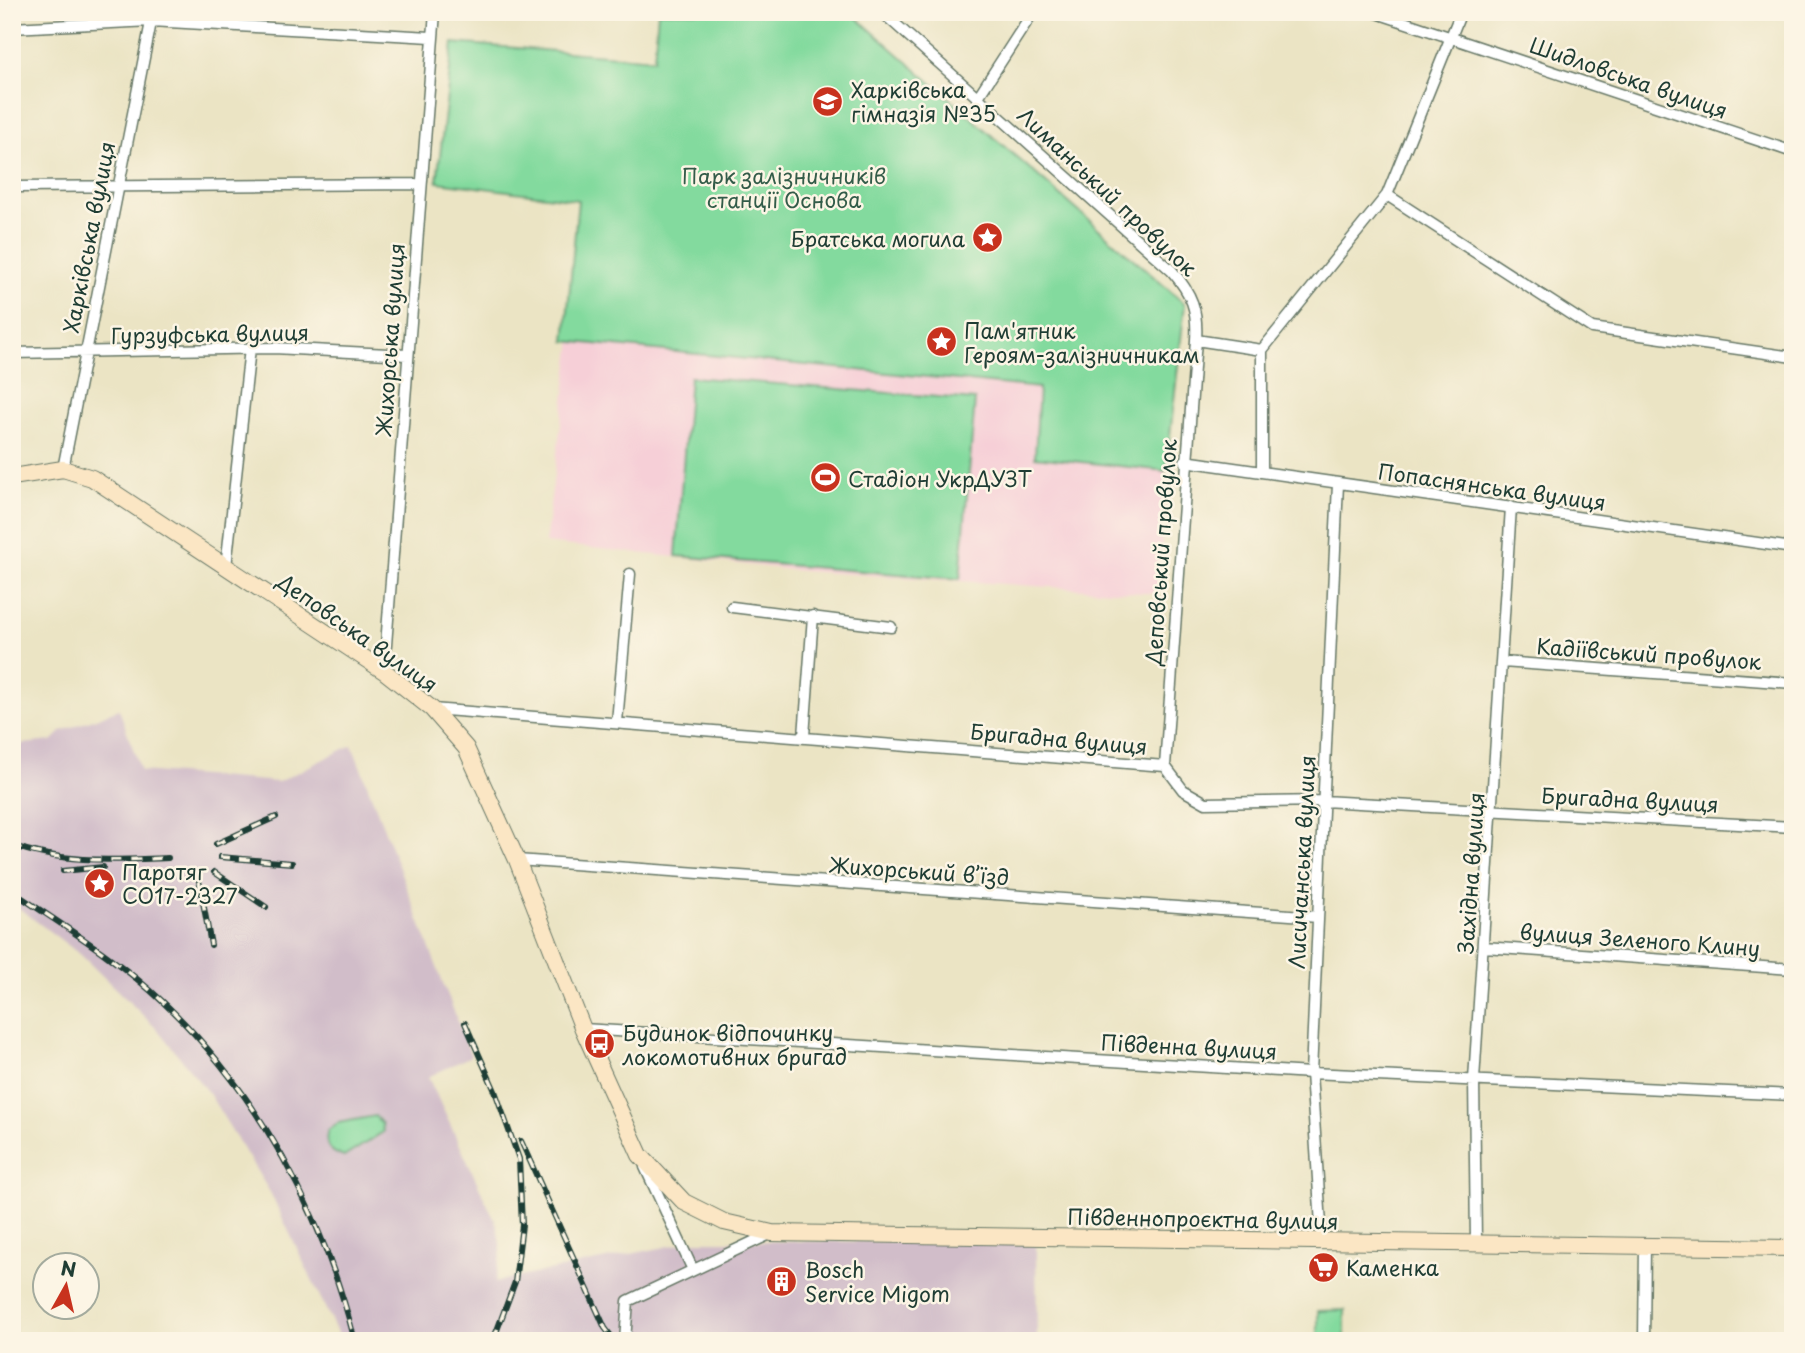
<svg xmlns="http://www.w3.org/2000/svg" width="1805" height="1353" font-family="'Playpen Sans',sans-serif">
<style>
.built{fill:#f6cfd7}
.industrial{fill:#d1bdc9}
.green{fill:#83da9e;stroke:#518c69;stroke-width:2}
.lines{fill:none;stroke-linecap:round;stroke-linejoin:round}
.street-casing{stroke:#676;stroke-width:13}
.secondary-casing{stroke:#676;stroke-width:18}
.street{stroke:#fff;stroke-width:10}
.secondary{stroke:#fbe6c4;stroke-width:16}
.rail-casing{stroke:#1f3d34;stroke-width:6}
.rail{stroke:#fcf5e5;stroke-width:3.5;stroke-dasharray:10;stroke-linecap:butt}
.labels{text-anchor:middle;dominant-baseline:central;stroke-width:5;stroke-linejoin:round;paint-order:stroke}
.street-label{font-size:21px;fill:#1f3d34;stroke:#fcf5e5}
.poi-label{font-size:21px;fill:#1f3d34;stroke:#fcf5e5;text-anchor:start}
.park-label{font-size:21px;fill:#335c49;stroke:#fcf5e5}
</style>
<rect width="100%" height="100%" fill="#fcf5e5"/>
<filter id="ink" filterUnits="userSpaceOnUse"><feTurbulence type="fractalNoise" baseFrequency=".0143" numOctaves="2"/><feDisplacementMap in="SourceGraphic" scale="14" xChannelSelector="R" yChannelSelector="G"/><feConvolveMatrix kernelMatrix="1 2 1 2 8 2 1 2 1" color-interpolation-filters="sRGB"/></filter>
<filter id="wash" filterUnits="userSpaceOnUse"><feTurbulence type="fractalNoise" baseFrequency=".00686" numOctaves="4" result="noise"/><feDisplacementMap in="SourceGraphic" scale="28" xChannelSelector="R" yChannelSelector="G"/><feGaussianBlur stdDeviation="1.57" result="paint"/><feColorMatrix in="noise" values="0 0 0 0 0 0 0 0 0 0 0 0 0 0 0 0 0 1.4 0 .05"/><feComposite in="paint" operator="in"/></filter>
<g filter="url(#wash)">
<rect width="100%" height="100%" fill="#ebe4c4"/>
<!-- built -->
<path class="built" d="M572,340L1040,389L1035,457L1166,471L1159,594L803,571L545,543Z"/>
<!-- industrial -->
<path class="industrial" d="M119,709L141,771L278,782L352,745L471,1056L428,1077L497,1225L501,1251L495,1282L694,1241L1036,1242L1037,1341H341L271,1194L210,1095L159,1031L81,955L12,903V745L52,741L62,731Z"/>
<!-- green -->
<path class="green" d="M658,12H850L1185,304L1166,471L1035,457L1039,388L565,341L578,200L437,182L453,43L654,59Z
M690,377L975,400L960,579L676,556Z
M375,1116L382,1124L383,1132L344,1157C330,1152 323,1146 328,1130L338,1123Z
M1345,1310V1341H1318V1311Z"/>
</g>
<g filter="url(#ink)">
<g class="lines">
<defs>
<path id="street" d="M882,12L1172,271C1192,294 1198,310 1196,340L1262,350
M1374,12L1793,152
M12,28L151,21L431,37
M978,97L1033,12
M15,187L420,184
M1387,195L1592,328L1793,357
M12,353L274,348L407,355
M1185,461L1793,548
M63,469L153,12
M1262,472V350L1387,195L1461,12
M226,567L250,348
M732,607L891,627
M1502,662L1793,683
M384,671L435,12
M432,709L1165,766L1183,790L1206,803L1323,801L1793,827
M617,722L630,574
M804,736L813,616
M1165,766L1196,340
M517,860L1318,917
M1484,947L1793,969
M583,1029L1311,1073L1793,1095
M645,1167L693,1270
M1322,1240L1311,1073L1338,484
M1476,1242L1474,1080L1511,507
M625,1341L628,1301L772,1233
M1644,1341L1645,1245"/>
<path id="secondary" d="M12,477L63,469L92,478L384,671L432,709L466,748L517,860L583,1029L640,1155L684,1202L724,1222L772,1233L1793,1248"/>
</defs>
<!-- street casing -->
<use href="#street" class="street-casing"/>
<!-- secondary casing -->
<use href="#secondary" class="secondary-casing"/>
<!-- street -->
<use href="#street" class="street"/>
<!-- secondary -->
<use href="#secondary" class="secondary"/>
<defs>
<path id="rail" d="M216,844L276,817
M12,845C61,864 117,860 168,858
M220,857L292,863
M63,871L103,867
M214,872L266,907
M199,881L211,945
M12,891C63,926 118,959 163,1002C259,1093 322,1212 355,1341
M465,1023L495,1091L519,1159L522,1225L515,1282L493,1341
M521,1141L605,1328L615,1341"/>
</defs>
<!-- rail casing -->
<use href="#rail" class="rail-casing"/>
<!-- rail -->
<use href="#rail" class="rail"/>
</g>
</g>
<!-- icons -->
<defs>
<symbol id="school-disc" viewBox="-11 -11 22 22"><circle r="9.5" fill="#c8321e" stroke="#fcf5e5"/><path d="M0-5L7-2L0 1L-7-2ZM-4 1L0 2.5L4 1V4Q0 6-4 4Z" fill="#fff"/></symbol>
<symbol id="sight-disc" viewBox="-11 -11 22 22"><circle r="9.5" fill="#c8321e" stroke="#fcf5e5"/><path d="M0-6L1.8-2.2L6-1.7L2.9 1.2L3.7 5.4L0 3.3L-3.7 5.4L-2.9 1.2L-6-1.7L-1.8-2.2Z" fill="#fff"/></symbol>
<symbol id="stadium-disc" viewBox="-11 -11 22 22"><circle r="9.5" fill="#c8321e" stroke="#fcf5e5"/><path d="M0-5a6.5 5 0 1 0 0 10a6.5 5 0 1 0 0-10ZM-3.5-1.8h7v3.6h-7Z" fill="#fff"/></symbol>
<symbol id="bus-disc" viewBox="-11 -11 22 22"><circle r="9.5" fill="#c8321e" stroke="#fcf5e5"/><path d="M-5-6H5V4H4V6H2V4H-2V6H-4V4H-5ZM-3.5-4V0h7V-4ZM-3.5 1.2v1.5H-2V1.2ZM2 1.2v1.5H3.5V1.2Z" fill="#fff"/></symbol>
<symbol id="supermarket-disc" viewBox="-11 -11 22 22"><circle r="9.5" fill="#c8321e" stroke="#fcf5e5"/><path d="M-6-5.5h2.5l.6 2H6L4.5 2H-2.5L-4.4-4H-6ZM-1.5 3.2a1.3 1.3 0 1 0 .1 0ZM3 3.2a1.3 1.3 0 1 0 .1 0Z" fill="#fff"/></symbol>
<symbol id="building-disc" viewBox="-11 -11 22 22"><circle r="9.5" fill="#c8321e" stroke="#fcf5e5"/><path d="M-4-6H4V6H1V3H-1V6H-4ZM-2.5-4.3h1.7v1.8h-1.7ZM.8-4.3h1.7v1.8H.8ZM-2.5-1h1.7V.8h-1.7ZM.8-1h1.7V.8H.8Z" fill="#fff"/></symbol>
</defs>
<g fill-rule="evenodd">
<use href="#school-disc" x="810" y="84" width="35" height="35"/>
<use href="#sight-disc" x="970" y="220" width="35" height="35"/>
<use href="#sight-disc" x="924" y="324" width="35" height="35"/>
<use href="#stadium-disc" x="808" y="460" width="35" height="35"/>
<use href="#sight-disc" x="82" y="866" width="35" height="35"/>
<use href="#bus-disc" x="582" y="1026" width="35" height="35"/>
<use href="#supermarket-disc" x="1306" y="1250" width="35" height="35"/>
<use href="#building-disc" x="764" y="1264" width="35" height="35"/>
</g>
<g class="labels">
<!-- street labels -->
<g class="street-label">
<text transform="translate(1629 77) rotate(19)">Шидловська вулиця</text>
<text transform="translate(1108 191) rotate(43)">Лиманський провулок</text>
<text transform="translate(88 237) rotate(-79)">Харківська вулиця</text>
<text transform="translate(210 333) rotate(-1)">Гурзуфська вулиця</text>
<text transform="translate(389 340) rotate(-86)">Жихорська вулиця</text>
<text transform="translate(1492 486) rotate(8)">Попаснянська вулиця</text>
<text transform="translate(1160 552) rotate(-86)">Деповський провулок</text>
<text transform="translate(358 632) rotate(35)">Деповська вулиця</text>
<text transform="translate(1649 653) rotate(4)">Кадіївський провулок</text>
<text transform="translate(1059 738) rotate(5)">Бригадна вулиця</text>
<text transform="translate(1630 799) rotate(3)">Бригадна вулиця</text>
<text transform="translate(1301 862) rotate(-87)">Лисичанська вулиця</text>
<text transform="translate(919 870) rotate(4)">Жихорський в’їзд</text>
<text transform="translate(1470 873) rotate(-86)">Західна вулиця</text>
<text transform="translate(1640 939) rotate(4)">вулиця Зеленого Клину</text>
<text transform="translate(1189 1046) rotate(3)">Південна вулиця</text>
<text transform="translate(1203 1218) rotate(1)">Південнопроєктна вулиця</text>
</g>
<!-- poi labels -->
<g class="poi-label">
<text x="851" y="89">Харківська<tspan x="851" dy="24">гімназія №35</tspan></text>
<text x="965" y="238" text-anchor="end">Братська могила</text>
<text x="964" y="330">Пам'ятник<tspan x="964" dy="24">Героям-залізничникам</tspan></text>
<text x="848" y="478">Стадіон УкрДУЗТ</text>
<text x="122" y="871">Паротяг<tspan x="122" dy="24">СО17-2327</tspan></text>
<text x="623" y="1032">Будинок відпочинку<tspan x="623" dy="24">локомотивних бригад</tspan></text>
<text x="1346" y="1267">Каменка</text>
<text x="805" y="1269">Bosch<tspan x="805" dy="24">Service Migom</tspan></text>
</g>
<!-- park labels -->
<g class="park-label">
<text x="784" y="175">Парк залізничників<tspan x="784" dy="24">станції Основа</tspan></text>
</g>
</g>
<!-- margin -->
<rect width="1805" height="1353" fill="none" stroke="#fcf5e5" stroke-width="42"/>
<!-- north arrow -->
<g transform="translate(66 1286) rotate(8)"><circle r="33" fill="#fcf5e5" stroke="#a4ab9e" stroke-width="2"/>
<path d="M0-5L12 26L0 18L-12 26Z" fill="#c8321e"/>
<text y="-10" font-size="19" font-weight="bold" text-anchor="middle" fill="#1f3d34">N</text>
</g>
</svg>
